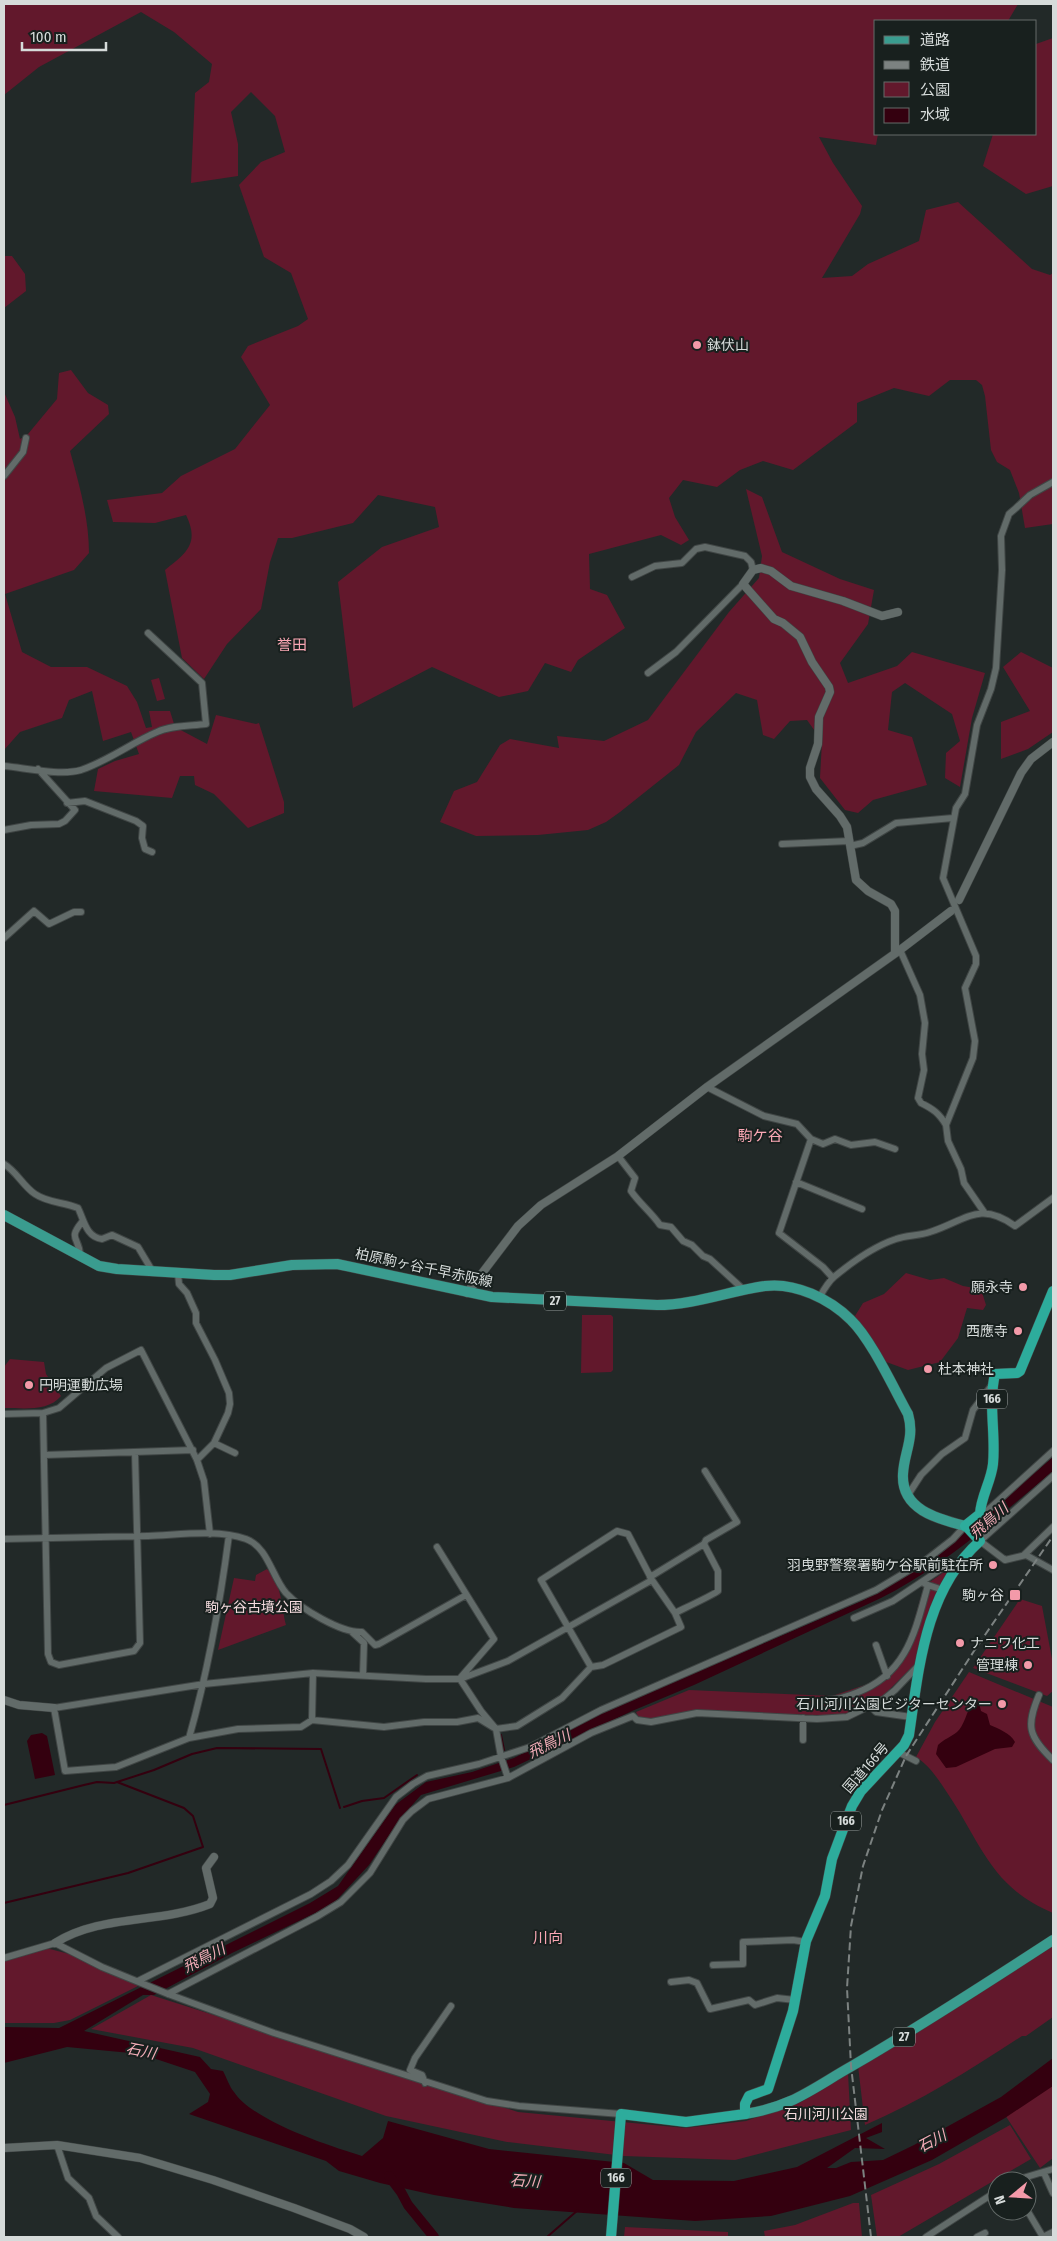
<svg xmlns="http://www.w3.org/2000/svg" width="1057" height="2241" font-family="'Fira Sans Condensed','Noto Sans JP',sans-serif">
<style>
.green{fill:#62182c}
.water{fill:#34000f}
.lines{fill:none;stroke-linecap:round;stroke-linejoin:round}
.stream{stroke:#34000f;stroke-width:2}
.river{stroke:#34000f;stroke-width:10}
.minor-casing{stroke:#404645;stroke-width:8}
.tertiary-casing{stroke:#404645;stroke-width:9}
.primary-casing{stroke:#404645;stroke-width:11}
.trunk-casing{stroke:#404645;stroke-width:11}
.minor{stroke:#626b69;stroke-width:6}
.tertiary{stroke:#626b69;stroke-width:8}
.primary{stroke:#3a9c8f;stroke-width:10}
.trunk{stroke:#2dac9c;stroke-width:10}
.rail{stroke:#7c8281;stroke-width:2;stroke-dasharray:8 4;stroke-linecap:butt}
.poi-dot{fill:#f39aa9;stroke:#18201e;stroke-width:2}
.labels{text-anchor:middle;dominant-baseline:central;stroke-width:4;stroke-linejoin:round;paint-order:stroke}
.shield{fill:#18201e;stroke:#9da3a2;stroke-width:1}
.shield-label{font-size:12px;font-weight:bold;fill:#d6dbda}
.poi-label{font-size:14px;fill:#d6dbda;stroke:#18201e;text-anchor:end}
.street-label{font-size:14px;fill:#d6dbda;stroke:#18201e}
.park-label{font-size:14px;fill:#f4dbde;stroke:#18201e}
.neighbourhood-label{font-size:15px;fill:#faa7b4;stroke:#18201e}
.water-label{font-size:15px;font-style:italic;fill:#f3adb8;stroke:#18201e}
</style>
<rect width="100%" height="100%" fill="#222928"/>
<!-- green -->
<path class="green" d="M4,4H1018L1008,21H876V134H878L876,145L819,137L833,163L862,206L860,214L822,278L852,276L868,264L919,241L926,210L958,202L1032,269L1050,275L1053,273V524L1025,528L1019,493L1010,470L997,462L991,450L985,396L982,385L976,380H950L929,396L894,388L857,403V422L793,470L763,461L740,470L717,487L683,480L669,498L675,517L689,540L681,545L661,535L589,554L590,589L607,595L625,628L578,660L571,672L545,663L528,691L499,697L432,667L353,708L338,582L382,547L439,527L435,507L378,495L353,523L292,538H278L270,562L261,609L227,644L204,679L182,658L165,570C186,553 200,544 186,515L155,523L113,522L107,500L162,493L181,476L235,449L270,405L241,357L248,346L298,326L308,319L291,273L264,257L239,185L261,162L285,152L275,116L251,92L231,112L238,144V176L191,183L195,93L209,82L212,64L174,32L141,12L39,67L4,95Z
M1053,38V186L1026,194L983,166L993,134H1036V44Z
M4,256H12L25,274L26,291L4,308Z
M71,370L88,393L108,405L109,414L70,451C79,484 89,518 89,553L74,570L5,594L22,652L51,667H87L127,686L137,702L146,728L152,727L149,711H170L175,727L207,744L216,715L256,724L259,723L284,802V813L248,828L214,794L195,785L194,776H180L172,798L94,791L98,769L115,761L139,754L131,732L103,741L92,691L69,700L62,718L20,732L4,750V392L15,417L20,439L28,434L57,399L59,373Z
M746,489L762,497L782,552L840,579L874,590L868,624L840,663L848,683L897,666L912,652L985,673L972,718L960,787L945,778L946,753L960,741L952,714L905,683L892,692L888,730L912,737L927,785L873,800L858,813L845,810L820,778L822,741L807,720L790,721L774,739L763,735L757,700L736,693L696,732L679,765L620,812L606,822L588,830L538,835L476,836L440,822L454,791L477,782L500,745L510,739L559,748L557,736L604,741L648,720L729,612L759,578L762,556Z
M1021,652L1053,668V732L1028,749L1001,759V722L1030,711L1003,667Z
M159,678L165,699L157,701L151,680Z
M906,1273L930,1280L944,1278L963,1286L981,1289L986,1305L983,1310L967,1308L958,1338L940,1362L908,1370L881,1360L855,1316L863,1303L884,1294Z
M582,1315H611L613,1317V1370L611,1372L581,1373Z
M10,1359L44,1362L46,1374L61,1396C48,1412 23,1408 4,1408V1367Z
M950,1568L916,1663L879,1700L845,1716L694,1711L648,1719L639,1718L636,1712L689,1690L832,1696L874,1682L905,1653L924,1586Z
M267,1569C282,1583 281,1606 286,1625L218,1650L234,1578L255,1581L256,1575Z
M1020,1599L1042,1606L1053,1664V1691L1047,1696L973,1668Z
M969,1672L1053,1707V1913C990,1887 981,1842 946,1791C938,1779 929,1765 916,1757L935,1722Z
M1053,1944V2017L1026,2036H1022C973,2068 920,2102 865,2125L858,2066Z
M46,1948L73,1955L140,1985L70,2020L54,2023H4V1960Z
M151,1995L518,2112L685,2128L746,2121L801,2102L848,2073L851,2130L735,2160L624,2156L507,2142L386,2116L193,2048L91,2029Z
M1053,2080V2158L1040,2168L1005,2115Z
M1010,2125L1031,2159L898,2237H877L871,2195L939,2164Z
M853,2203H859L862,2237H765L764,2231L795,2225Z
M625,2227L728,2232V2237H624Z"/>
<!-- water -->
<path class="water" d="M1053,1457V1471C998,1517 946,1565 881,1598L694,1685L632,1711L514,1767L421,1795L400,1819L369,1865L332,1905L232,1953L154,1995H143L84,2031L200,2057L211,2069L223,2071C227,2078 229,2086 234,2092C253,2121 329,2146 362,2156L383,2138L388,2121L489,2149L624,2163L653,2180L734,2181L797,2167L882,2123V2132L866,2138L885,2149L855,2148L827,2168H836L851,2162L883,2160L914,2145L1001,2097L1053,2058V2086L1005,2118L932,2160L850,2196L771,2216L695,2221L514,2208L434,2195L380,2183L339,2171L326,2161L189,2114L208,2102L210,2094L195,2072L141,2054L67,2047L4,2063V2027L59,2028L310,1903L338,1886L395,1805L426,1782L472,1772L514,1758L599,1714L864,1600L937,1556Z
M976,1701L979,1703L981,1711L987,1714L990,1725C999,1729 1010,1733 1015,1742L1012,1747L995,1749L956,1767L946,1768L936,1754L938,1745C944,1739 951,1737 957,1732C964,1726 967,1712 971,1704Z
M42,1733L47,1736L55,1775L35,1779L27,1741L31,1735Z"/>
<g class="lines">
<!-- stream -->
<path class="stream" d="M501,1735L504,1750
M4,1805L84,1785L97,1782L114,1783L154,1770L192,1754L217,1748L321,1749L340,1808
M344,1807L362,1801L384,1798L417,1775
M4,1903L128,1873L203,1847L193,1816L184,1808L117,1782
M547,2237L578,2210"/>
<!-- river -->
<path class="river" d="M389,2176L401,2192L408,2205L434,2237"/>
<defs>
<path id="minor" d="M4,476L23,452L26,438
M632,577L655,566L682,563L696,549L705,547L745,556L751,562L753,570
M648,673L676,652L743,584
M4,766C26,768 60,776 81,770C108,761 131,743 157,732C172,725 190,726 206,724L202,683L148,633
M67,803L85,801L136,821L143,826L142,838L145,849L152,852
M4,830L31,825L59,824L65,821L75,810L38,769
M782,844L849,841
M850,846L863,843L896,823L953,818
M4,938L34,911L49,924L74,912H81
M900,950L920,995L925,1023L922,1054L924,1070L918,1098L921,1103C933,1109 939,1113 946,1125
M707,1087L764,1116L797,1124L811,1139L823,1144L835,1139L851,1145L875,1142L895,1149
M811,1139L779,1233L823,1267L833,1278
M618,1156L635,1178L631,1191C640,1204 651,1212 660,1225L671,1227L683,1241L692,1245L703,1256L710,1259L744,1290
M4,1164C17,1172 23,1186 35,1194C48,1203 64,1202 78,1208C84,1220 86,1237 102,1239L112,1235L138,1247L153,1272
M796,1182L862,1209
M984,1212L964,1183L961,1169L948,1141L946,1125L973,1058L975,1041L965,988L976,964V956L943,878L956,808L965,794L977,725L991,689L996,668L1002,570L1001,536L1009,514L1016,508L1030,495L1053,482
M80,1256C80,1237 67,1240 82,1222
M178,1273L179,1284L187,1293L196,1313V1323L215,1360L229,1393L230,1404L228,1413L214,1443
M819,1298C823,1291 828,1282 834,1277C852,1262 875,1246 896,1239C907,1235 919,1236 930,1232C965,1221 979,1200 1015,1226L1053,1198
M43,1413L48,1654L51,1662L59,1665L134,1651L140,1643L135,1453
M4,1414L43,1413L59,1408L106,1368L141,1350L197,1460L204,1481L210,1534
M44,1455L193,1450
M197,1460L214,1443L235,1453
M1053,1476L980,1541L1005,1560L1026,1555L1053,1570
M908,1495L921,1475L942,1454L965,1438L973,1410L992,1385
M980,1514L987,1511L1053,1451
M4,1539C52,1538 100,1537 148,1536C179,1535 216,1529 246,1539C268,1547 272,1577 286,1593C301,1609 341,1633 362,1632L375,1645L379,1644L466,1595
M704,1544L706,1540L737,1522L705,1471
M437,1547L494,1639L461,1677
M1024,1555L1053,1527
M650,1577L704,1544L718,1571V1591C715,1594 683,1609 675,1613
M925,1584L943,1590
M854,1618L893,1601L947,1565
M352,1632L364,1643L363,1675
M876,1645L887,1676
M591,1667L541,1580L617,1531L628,1534L652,1580L675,1613L681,1627L603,1665L591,1667L562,1698L517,1726L496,1729L478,1718L457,1722H424L384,1727L312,1720L301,1727L238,1729L189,1738L116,1767L65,1771L54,1708L204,1684L313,1673L426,1679H460L508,1661L652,1580
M460,1679L481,1711L496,1729L501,1757L508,1778
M1039,1695C1026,1726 1028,1736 1053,1760
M826,1700C837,1700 845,1697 856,1693C907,1674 915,1632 928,1585
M870,1706L876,1712L911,1717
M312,1720L313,1673
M189,1738C208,1671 220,1604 229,1535
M803,1740V1718
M898,1752L916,1761
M4,1958L55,1943L102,1967L168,1994L274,2033L487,2101L519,2106L621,2114
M713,1965L743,1964V1942L793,1940L806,1942
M138,1981L311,1894L331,1881L348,1865L396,1797L413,1784L427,1776L479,1764L530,1747L601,1710L876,1590L926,1560L953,1539L965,1526
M671,1982L689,1980L697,1983L710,2009L749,2000L755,2005L777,1998L795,2000
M168,1994L318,1916L341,1902L370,1873L403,1820L412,1811L428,1799L508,1778L591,1733L633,1716L637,1720L651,1722L697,1713L817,1719L847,1717L884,1699L895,1690L918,1666
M425,2083L422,2075L410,2070L415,2058L451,2006
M57,2145L68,2178L89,2198L96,2216L118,2237
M1044,2173L1053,2193
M1013,2181L1053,2169
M1027,2210L1043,2237
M926,2237L997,2191
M977,2237L985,2233
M1043,2237L1053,2232"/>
<path id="tertiary" d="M959,900L1021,773L1031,759L1053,742
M895,953V911L891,904L868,891L856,880L847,827L840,816L816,789L810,777V768L818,744L819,717L830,692L829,687L812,662L800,637L783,623L774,619L743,584L753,570L761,568L771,571L791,586L843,601L882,616L898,612
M467,1293L518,1226L541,1205L618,1156L707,1087L900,950L951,911
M4,1700L19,1705L54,1708
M55,1943C101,1914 160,1924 210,1904L213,1898L206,1868L214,1857
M4,2148L57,2145L140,2158L213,2180L294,2208L350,2229L364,2237"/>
<path id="primary" d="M4,1215L99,1266L117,1269L214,1275H230L292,1265L337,1264L492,1297L657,1305C694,1305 729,1291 765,1286C795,1282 830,1299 851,1320C871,1339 894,1389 908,1414C915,1438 904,1452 903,1474C901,1510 938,1519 965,1526
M745,2114C792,2107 813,2088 852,2066C921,2026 987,1983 1053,1940"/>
<path id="trunk" d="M965,1526L980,1514C981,1496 991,1482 993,1464C996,1434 988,1404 995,1374L1017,1373L1020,1371L1053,1291
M611,2237L621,2114L686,2122L745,2114V2104L749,2096L768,2089L793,2011L806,1941L825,1896L832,1859L845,1824L852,1806L861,1791L904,1745L909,1735C919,1667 925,1590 980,1541L968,1528L965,1526"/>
</defs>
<!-- minor casing -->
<use href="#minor" class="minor-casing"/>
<!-- tertiary casing -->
<use href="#tertiary" class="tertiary-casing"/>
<!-- primary casing -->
<use href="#primary" class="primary-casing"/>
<!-- trunk casing -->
<use href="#trunk" class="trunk-casing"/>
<!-- minor -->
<use href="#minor" class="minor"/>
<!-- tertiary -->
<use href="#tertiary" class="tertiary"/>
<!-- primary -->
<use href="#primary" class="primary"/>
<!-- trunk -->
<use href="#trunk" class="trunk"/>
<!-- rail -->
<path class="rail" d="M871,2237L851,2066L847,1988L851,1926L863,1866L882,1810L906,1756L974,1651L1053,1536"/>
</g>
<!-- markers -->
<g class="poi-dot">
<circle cx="697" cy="345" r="5"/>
<circle cx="1023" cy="1287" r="5"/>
<circle cx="1018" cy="1331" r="5"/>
<circle cx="928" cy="1369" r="5"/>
<circle cx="29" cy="1385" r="5"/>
<circle cx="993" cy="1565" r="5"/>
<rect x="1009" y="1589" width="12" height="12" rx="2.5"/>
<circle cx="960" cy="1643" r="5"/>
<circle cx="1028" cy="1665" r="5"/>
<circle cx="1002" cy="1704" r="5"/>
</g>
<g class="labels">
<!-- shield labels -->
<g class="shield">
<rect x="544" y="1291.5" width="22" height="19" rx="4"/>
<rect x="977" y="1389.5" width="30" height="19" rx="4"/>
<rect x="831" y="1811.5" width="30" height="19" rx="4"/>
<rect x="893" y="2027.5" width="22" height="19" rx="4"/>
<rect x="601" y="2168.5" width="30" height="19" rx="4"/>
</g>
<g class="shield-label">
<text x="555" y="1301">27</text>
<text x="992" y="1399">166</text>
<text x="846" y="1821">166</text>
<text x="904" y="2037">27</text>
<text x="616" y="2178">166</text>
</g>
<!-- poi labels -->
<g class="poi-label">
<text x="707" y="345" text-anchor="start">鉢伏山</text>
<text x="1013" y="1287">願永寺</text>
<text x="1008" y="1331">西應寺</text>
<text x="938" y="1369" text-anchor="start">杜本神社</text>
<text x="39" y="1385" text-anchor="start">円明運動広場</text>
<text x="983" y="1565">羽曳野警察署駒ケ谷駅前駐在所</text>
<text x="1004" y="1595">駒ヶ谷</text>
<text x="970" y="1643" text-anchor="start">ナニワ化工</text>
<text x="1018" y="1665">管理棟</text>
<text x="992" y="1704">石川河川公園ビジターセンター</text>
</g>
<!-- street labels -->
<g class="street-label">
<text transform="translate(424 1268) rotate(12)">柏原駒ヶ谷千早赤阪線</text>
<text transform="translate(866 1768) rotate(-49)">国道166号</text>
</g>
<!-- park labels -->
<g class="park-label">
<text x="254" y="1607">駒ヶ谷古墳公園</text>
<text x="826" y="2114">石川河川公園</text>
</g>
<!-- neighbourhood labels -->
<g class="neighbourhood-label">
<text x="292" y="645">誉田</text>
<text x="760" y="1136">駒ケ谷</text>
<text x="548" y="1938">川向</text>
</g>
<!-- water labels -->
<g class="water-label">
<text transform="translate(989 1521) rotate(-41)">飛鳥川</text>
<text transform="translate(549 1744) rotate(-26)">飛鳥川</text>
<text transform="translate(204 1958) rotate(-27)">飛鳥川</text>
<text transform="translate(141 2051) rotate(11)">石川</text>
<text transform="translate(932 2141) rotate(-28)">石川</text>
<text transform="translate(525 2181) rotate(4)">石川</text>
</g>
</g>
<!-- border -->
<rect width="1057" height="2241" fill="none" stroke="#d6dbda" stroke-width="10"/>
<!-- legend -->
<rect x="874" y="20" width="162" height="115" fill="#18201e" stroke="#646b69"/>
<rect x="884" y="36" width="25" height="8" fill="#3a9c8f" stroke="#646b69"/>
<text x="920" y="45" font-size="15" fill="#d6dbda">道路</text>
<rect x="884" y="61" width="25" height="8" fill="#7c8281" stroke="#646b69"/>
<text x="920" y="70" font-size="15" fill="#d6dbda">鉄道</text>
<rect x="884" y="82" width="25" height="15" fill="#62182c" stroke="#646b69"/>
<text x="920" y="95" font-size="15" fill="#d6dbda">公園</text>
<rect x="884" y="108" width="25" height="15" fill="#34000f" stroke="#646b69"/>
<text x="920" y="120" font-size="15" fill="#d6dbda">水域</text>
<!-- north arrow -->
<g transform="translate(1012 2196) rotate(252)"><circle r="24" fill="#18201e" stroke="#646b69"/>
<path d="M0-4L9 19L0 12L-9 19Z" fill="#f39aa9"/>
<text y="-8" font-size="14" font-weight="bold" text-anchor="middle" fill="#d6dbda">N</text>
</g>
<!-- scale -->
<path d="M22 42v8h84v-8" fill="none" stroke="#d6dbda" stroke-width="2.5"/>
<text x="30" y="42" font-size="15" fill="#d6dbda" stroke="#18201e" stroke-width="4" paint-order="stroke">100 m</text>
</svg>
